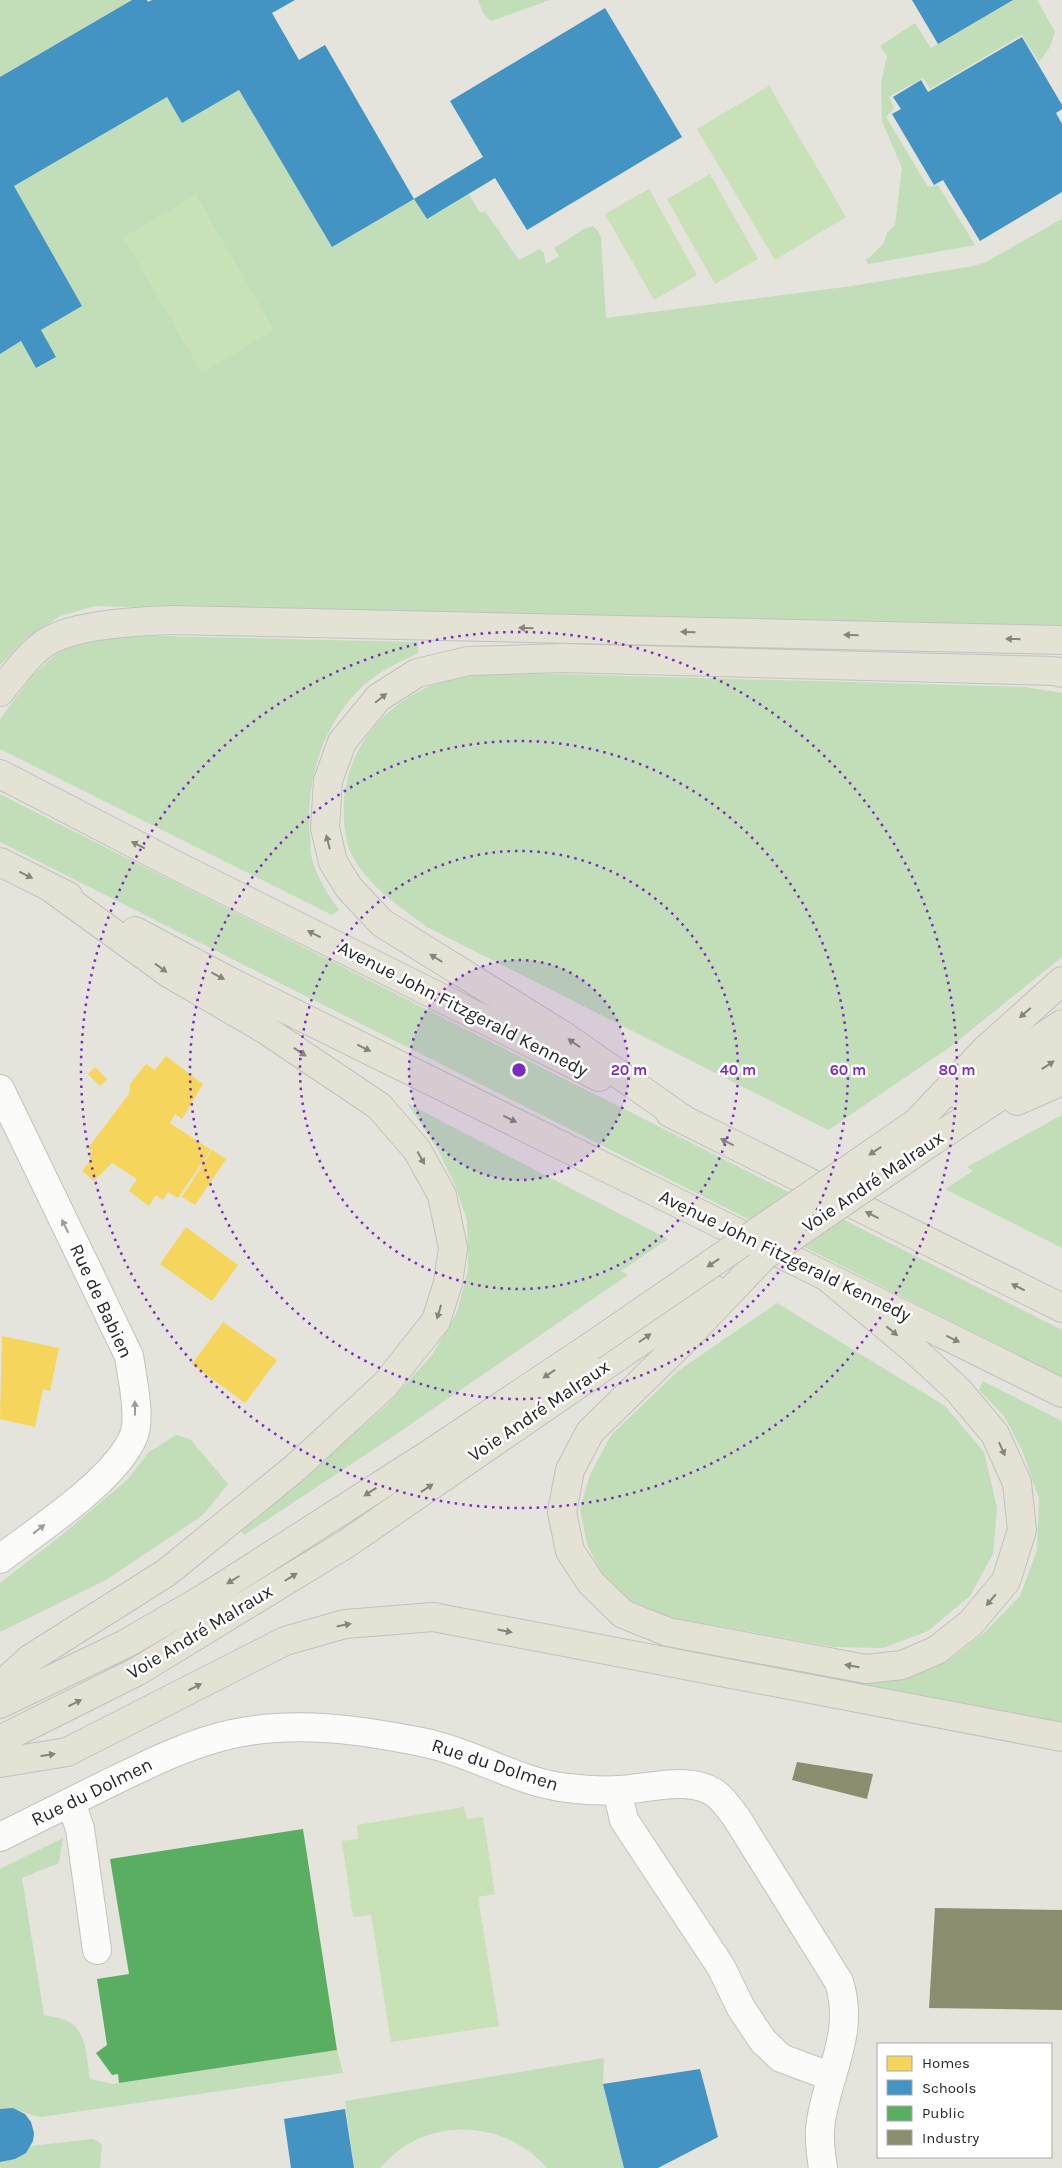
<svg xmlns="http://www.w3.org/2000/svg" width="1062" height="2168" font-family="Karla,sans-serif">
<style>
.green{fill:#c1deb8}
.pitch{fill:#c9e1b7}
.homes{fill:#f6d55c}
.schools{fill:#4393c3}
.public{fill:#5aae61}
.industry{fill:#8c8c6e}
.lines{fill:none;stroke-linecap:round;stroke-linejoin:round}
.minor-casing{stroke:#c2c2c1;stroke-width:30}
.major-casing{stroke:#c2c1bf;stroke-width:30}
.minor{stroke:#fbfbfa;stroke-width:28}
.major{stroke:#e3e2d4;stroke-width:28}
.major-bridge-casing{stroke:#c2c1bf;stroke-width:30;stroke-linecap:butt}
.major-bridge{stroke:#e3e2d4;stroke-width:28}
.oneway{fill:#85847e}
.oneway2{fill:#9c9c9b}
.ring{fill:none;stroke:#7b2cbf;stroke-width:2.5;stroke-dasharray:2.5 5}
.labels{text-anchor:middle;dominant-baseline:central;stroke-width:5;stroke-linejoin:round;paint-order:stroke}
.street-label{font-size:19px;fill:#272727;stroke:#fff}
.centre{fill:#7b2cbf;stroke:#fff;stroke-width:2.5}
.ring-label{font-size:15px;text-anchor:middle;font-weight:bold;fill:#7b2cbf;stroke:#fff;stroke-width:5;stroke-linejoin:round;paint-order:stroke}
</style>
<rect width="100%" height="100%" fill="#e4e3dc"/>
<!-- green -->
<path class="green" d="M0,0H132L0,77Z
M478,0H550L491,21L483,13Z
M1013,0H1037L1055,32L1050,47L1039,62L1022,35L930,89L923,78L889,97L894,108L886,117L928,187L938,185L975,245L868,264L865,259L869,258L884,243L887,233L895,225L902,168L882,121L881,83L887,56L880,46L915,23L931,48Z
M239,90L332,247L414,199L427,219L469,194L480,213L485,211L519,260L540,249L544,253L546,264L559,256L554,248L584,229L593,226L598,231L601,238L606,318L852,286L973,266L986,262L1062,219V628L95,606L60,616L25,639L0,665V354L21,341L36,368L56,357L41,330L82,306L14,186L167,97L182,123Z
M120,635L418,642V653C399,662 378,672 363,686C322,724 305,782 310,836C311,844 310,852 312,859C317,878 328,894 339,910L332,915L0,749V719L33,675L56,654L75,643Z
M494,672L1025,687L1062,693V957L950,1047L828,1130L427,927C399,906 368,886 351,854C344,839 343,814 344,798C350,739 393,696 449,679C463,675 479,674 494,672Z
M0,794L1062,1330V1377L0,842Z
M407,1103L668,1239L621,1271L628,1275L389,1439L244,1535L241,1531L386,1406L432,1355L457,1312L468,1270L467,1220L455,1185L438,1150Z
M1062,1115V1248L945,1189L973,1171L967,1167Z
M777,1303L945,1406L984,1452L997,1508L993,1554L970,1596L928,1631L883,1648L834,1647L663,1616L628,1600L602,1575L587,1544L580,1509L590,1475L611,1435L678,1371Z
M983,1381L1062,1421V1724L858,1687L859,1680H878L914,1676L952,1658L984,1633L1020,1596L1037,1550L1039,1499L1022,1450L1004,1416L979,1390Z
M176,1435L190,1439L228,1484L203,1515L106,1580L0,1632V1583L62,1535L127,1480L149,1452Z
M63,1838L59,1863L22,1878L44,2015C53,2017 64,2018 71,2023C87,2033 87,2062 90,2079L113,2084L337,2050L343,2073L41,2117C27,2114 14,2107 0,2109V1869Z
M604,2058L603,2084L624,2168H547C514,2129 455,2118 410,2143C398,2149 389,2159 380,2168H354L345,2101Z
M92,2139L98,2141L102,2145L100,2168H0V2162C13,2159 23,2157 31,2146Z"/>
<!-- pitch -->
<path class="pitch" d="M769,86L846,217L775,260L697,129Z
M710,174L758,259L715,284L667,199Z
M649,189L697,275L654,300L605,214Z
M196,195L274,330L202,373L123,237Z
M464,1807L467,1819L483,1817L495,1894L478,1897L499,2026L391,2042L371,1915L353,1917L342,1841L358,1839L357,1825Z"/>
<!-- homes -->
<path class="homes" d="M166,1056L203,1084L182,1119L175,1114L170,1123L211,1150L178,1198L168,1192L163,1200L156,1195L149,1206L129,1191L137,1179L112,1163L94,1181L82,1171L92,1159L89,1158L92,1151L88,1148L129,1094L130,1084L146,1064L155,1070Z
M95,1067L107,1079L100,1086L88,1074Z
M212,1150L226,1159L195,1205L182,1197Z
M186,1227L238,1265L212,1301L160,1264Z
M223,1322L277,1360L245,1403L192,1364Z
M2,1336L59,1348L50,1391L43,1389L35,1427L0,1419Z"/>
<!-- schools -->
<path class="schools" d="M132,0H147L148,2L152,0H295L272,13L299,60L325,45L414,199L332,247L239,90L182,123L167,97L14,186L82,306L41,330L56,357L36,368L21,341L0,354V77Z
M912,0H1013L938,44Z
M605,8L682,137L527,230L495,178L427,219L414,199L483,157L450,101Z
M1022,37L1062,105V109L1056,113L1062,124V192L980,241L943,180L934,185L892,114L901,109L893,97L921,80L928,92Z
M700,2069L718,2137L658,2168H624L603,2084Z
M13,2108L25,2114L31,2122L34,2133L33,2141L26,2153L15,2159L0,2162V2109Z
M345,2109L354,2168H291L284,2119Z"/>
<!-- public -->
<path class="public" d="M303,1829L337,2050L119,2083L118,2074L112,2075L96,2053L107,2045L97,1979L129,1974L110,1859Z"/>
<!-- industry -->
<path class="industry" d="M797,1762L873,1774L867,1799L792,1780Z
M935,1908L1062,1910V2010L929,2008Z"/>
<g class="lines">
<defs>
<path id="minor" d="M0,1089L129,1356C132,1376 141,1417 134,1435C117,1479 38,1530 0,1559
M617,1790L624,1820L721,1967L741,2008L763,2041L781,2058L832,2077
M71,1802L80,1829L97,1950
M0,1837C35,1820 70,1802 105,1785C146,1765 187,1744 232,1734C296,1720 363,1730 426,1743C474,1753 519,1783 568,1788C584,1790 602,1791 619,1790C648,1789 688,1775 715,1793C723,1799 730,1809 736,1817L839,1982C856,2035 825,2077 820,2129C819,2143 821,2155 823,2168"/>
<path id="major" d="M0,692C14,675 29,653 48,641C77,624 139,621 173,620L1062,640
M0,774L181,868L599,1077
M0,862L68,896
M135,931L233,983L1062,1393
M958,1094L1062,1024
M1017,1101L1062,1081
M670,1113L1062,1308
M686,1121L564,1036L382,923L349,888L333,862L325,828L328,781L342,742L378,698L417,673L468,661L561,658L1054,671L1062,673
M916,1123L985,1050L1062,981
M934,1140L1062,1055
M764,1256L686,1338L590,1432L570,1470L562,1512L570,1551L591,1583L623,1614L668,1632L866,1669L902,1665L937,1650L971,1623L1006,1581L1022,1530L1017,1483L995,1434L958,1390L911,1347L827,1277
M0,1686L31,1658L166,1573L295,1468L385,1385L436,1321L448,1283L453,1248L442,1195L417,1150L379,1106L266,1030L170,974L51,888
M0,1704L125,1644L203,1599L431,1453L590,1347
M0,1740L138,1671L346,1544L715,1290
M0,1763L67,1752L285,1641L345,1624L433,1617L1062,1737"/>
</defs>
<!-- minor casing -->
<use href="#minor" class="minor-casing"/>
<!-- major casing -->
<use href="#major" class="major-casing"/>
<!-- minor -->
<use href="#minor" class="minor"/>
<!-- major -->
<use href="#major" class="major"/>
<defs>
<path id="major-bridge" d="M764,1256L934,1140
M590,1347L916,1123"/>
</defs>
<!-- major-bridge casing -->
<use href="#major-bridge" class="major-bridge-casing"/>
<!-- major-bridge -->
<use href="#major-bridge" class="major-bridge"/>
</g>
<!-- one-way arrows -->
<defs><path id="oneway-solid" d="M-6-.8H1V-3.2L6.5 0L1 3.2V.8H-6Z" transform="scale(1.25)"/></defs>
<g class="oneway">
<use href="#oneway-solid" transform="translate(526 628) rotate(-179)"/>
<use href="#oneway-solid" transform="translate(688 632) rotate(-179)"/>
<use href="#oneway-solid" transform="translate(851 635) rotate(-179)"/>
<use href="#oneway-solid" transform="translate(1013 639) rotate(-179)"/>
<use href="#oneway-solid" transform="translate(381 698) rotate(-39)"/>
<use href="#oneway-solid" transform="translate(328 842) rotate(-104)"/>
<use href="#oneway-solid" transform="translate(138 845) rotate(-153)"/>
<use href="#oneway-solid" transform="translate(26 875) rotate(26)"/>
<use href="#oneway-solid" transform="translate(314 934) rotate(-153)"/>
<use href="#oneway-solid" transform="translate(436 958) rotate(-148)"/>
<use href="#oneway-solid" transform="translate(161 968) rotate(36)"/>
<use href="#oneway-solid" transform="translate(218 976) rotate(28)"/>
<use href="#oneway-solid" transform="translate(1025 1013) rotate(139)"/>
<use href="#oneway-solid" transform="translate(574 1043) rotate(-145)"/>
<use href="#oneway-solid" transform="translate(364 1048) rotate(26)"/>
<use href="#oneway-solid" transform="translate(300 1052) rotate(33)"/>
<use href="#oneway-solid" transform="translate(1048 1065) rotate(-33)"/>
<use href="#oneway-solid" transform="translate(510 1119) rotate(26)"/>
<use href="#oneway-solid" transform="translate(727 1142) rotate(-153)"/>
<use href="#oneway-solid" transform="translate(875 1151) rotate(146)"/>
<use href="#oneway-solid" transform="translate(421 1158) rotate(61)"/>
<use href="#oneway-solid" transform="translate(872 1215) rotate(-153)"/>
<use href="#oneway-solid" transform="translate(713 1263) rotate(146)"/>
<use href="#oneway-solid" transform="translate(1018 1287) rotate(-154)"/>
<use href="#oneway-solid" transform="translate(439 1312) rotate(106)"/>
<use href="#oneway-solid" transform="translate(892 1331) rotate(40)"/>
<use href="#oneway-solid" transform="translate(645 1338) rotate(-35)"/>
<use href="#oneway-solid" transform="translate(953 1339) rotate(26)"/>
<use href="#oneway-solid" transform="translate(549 1374) rotate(146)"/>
<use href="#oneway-solid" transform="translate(1002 1449) rotate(66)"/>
<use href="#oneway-solid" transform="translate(427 1488) rotate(-34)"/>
<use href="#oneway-solid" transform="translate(370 1492) rotate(147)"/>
<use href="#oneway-solid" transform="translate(291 1577) rotate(-32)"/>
<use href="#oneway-solid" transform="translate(233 1580) rotate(148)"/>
<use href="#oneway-solid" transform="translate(991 1600) rotate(130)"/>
<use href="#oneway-solid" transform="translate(344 1625) rotate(-11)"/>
<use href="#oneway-solid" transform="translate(505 1631) rotate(11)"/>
<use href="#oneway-solid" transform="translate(852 1666) rotate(-170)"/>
<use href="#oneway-solid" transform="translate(195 1687) rotate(-27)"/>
<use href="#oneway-solid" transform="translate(75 1703) rotate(-27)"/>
<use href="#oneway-solid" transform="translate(48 1755) rotate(-8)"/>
</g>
<g class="oneway2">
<use href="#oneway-solid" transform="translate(65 1226) rotate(-116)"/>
<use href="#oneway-solid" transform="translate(135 1408) rotate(-90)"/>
<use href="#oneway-solid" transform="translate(39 1529) rotate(-38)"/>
</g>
<!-- distance rings -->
<circle cx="519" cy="1070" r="110" fill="#7b2cbf" fill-opacity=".12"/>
<g class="ring">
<circle cx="519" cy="1070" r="110"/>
<circle cx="519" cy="1070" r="219"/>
<circle cx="519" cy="1070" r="329"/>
<circle cx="519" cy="1070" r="438"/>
</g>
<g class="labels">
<!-- street labels -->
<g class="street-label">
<text transform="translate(463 1009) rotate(27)">Avenue John Fitzgerald Kennedy</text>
<text transform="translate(873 1182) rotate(-34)">Voie André Malraux</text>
<text transform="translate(785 1256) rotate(26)">Avenue John Fitzgerald Kennedy</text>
<text transform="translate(101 1301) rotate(65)">Rue de Babien</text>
<text transform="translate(539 1411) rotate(-34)">Voie André Malraux</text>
<text transform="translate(200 1632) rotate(-31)">Voie André Malraux</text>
<text transform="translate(495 1765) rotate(18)">Rue du Dolmen</text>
<text transform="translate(92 1792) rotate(-26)">Rue du Dolmen</text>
</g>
</g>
<circle cx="519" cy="1070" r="8" class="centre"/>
<g class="ring-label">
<text x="629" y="1075">20 m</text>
<text x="738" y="1075">40 m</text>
<text x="848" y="1075">60 m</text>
<text x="957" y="1075">80 m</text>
</g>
<!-- legend -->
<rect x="877" y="2043" width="175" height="115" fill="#ffffff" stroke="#a9a9a9"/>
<rect x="887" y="2056" width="25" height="15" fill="#f6d55c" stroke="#a9a9a9"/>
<text x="922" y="2068" font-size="15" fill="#272727">Homes</text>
<rect x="887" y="2080" width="25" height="15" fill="#4393c3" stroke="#a9a9a9"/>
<text x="922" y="2093" font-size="15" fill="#272727">Schools</text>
<rect x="887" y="2106" width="25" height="15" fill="#5aae61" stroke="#a9a9a9"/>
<text x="922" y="2118" font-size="15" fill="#272727">Public</text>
<rect x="887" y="2130" width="25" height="15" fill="#8c8c6e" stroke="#a9a9a9"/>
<text x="922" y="2143" font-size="15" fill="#272727">Industry</text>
</svg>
